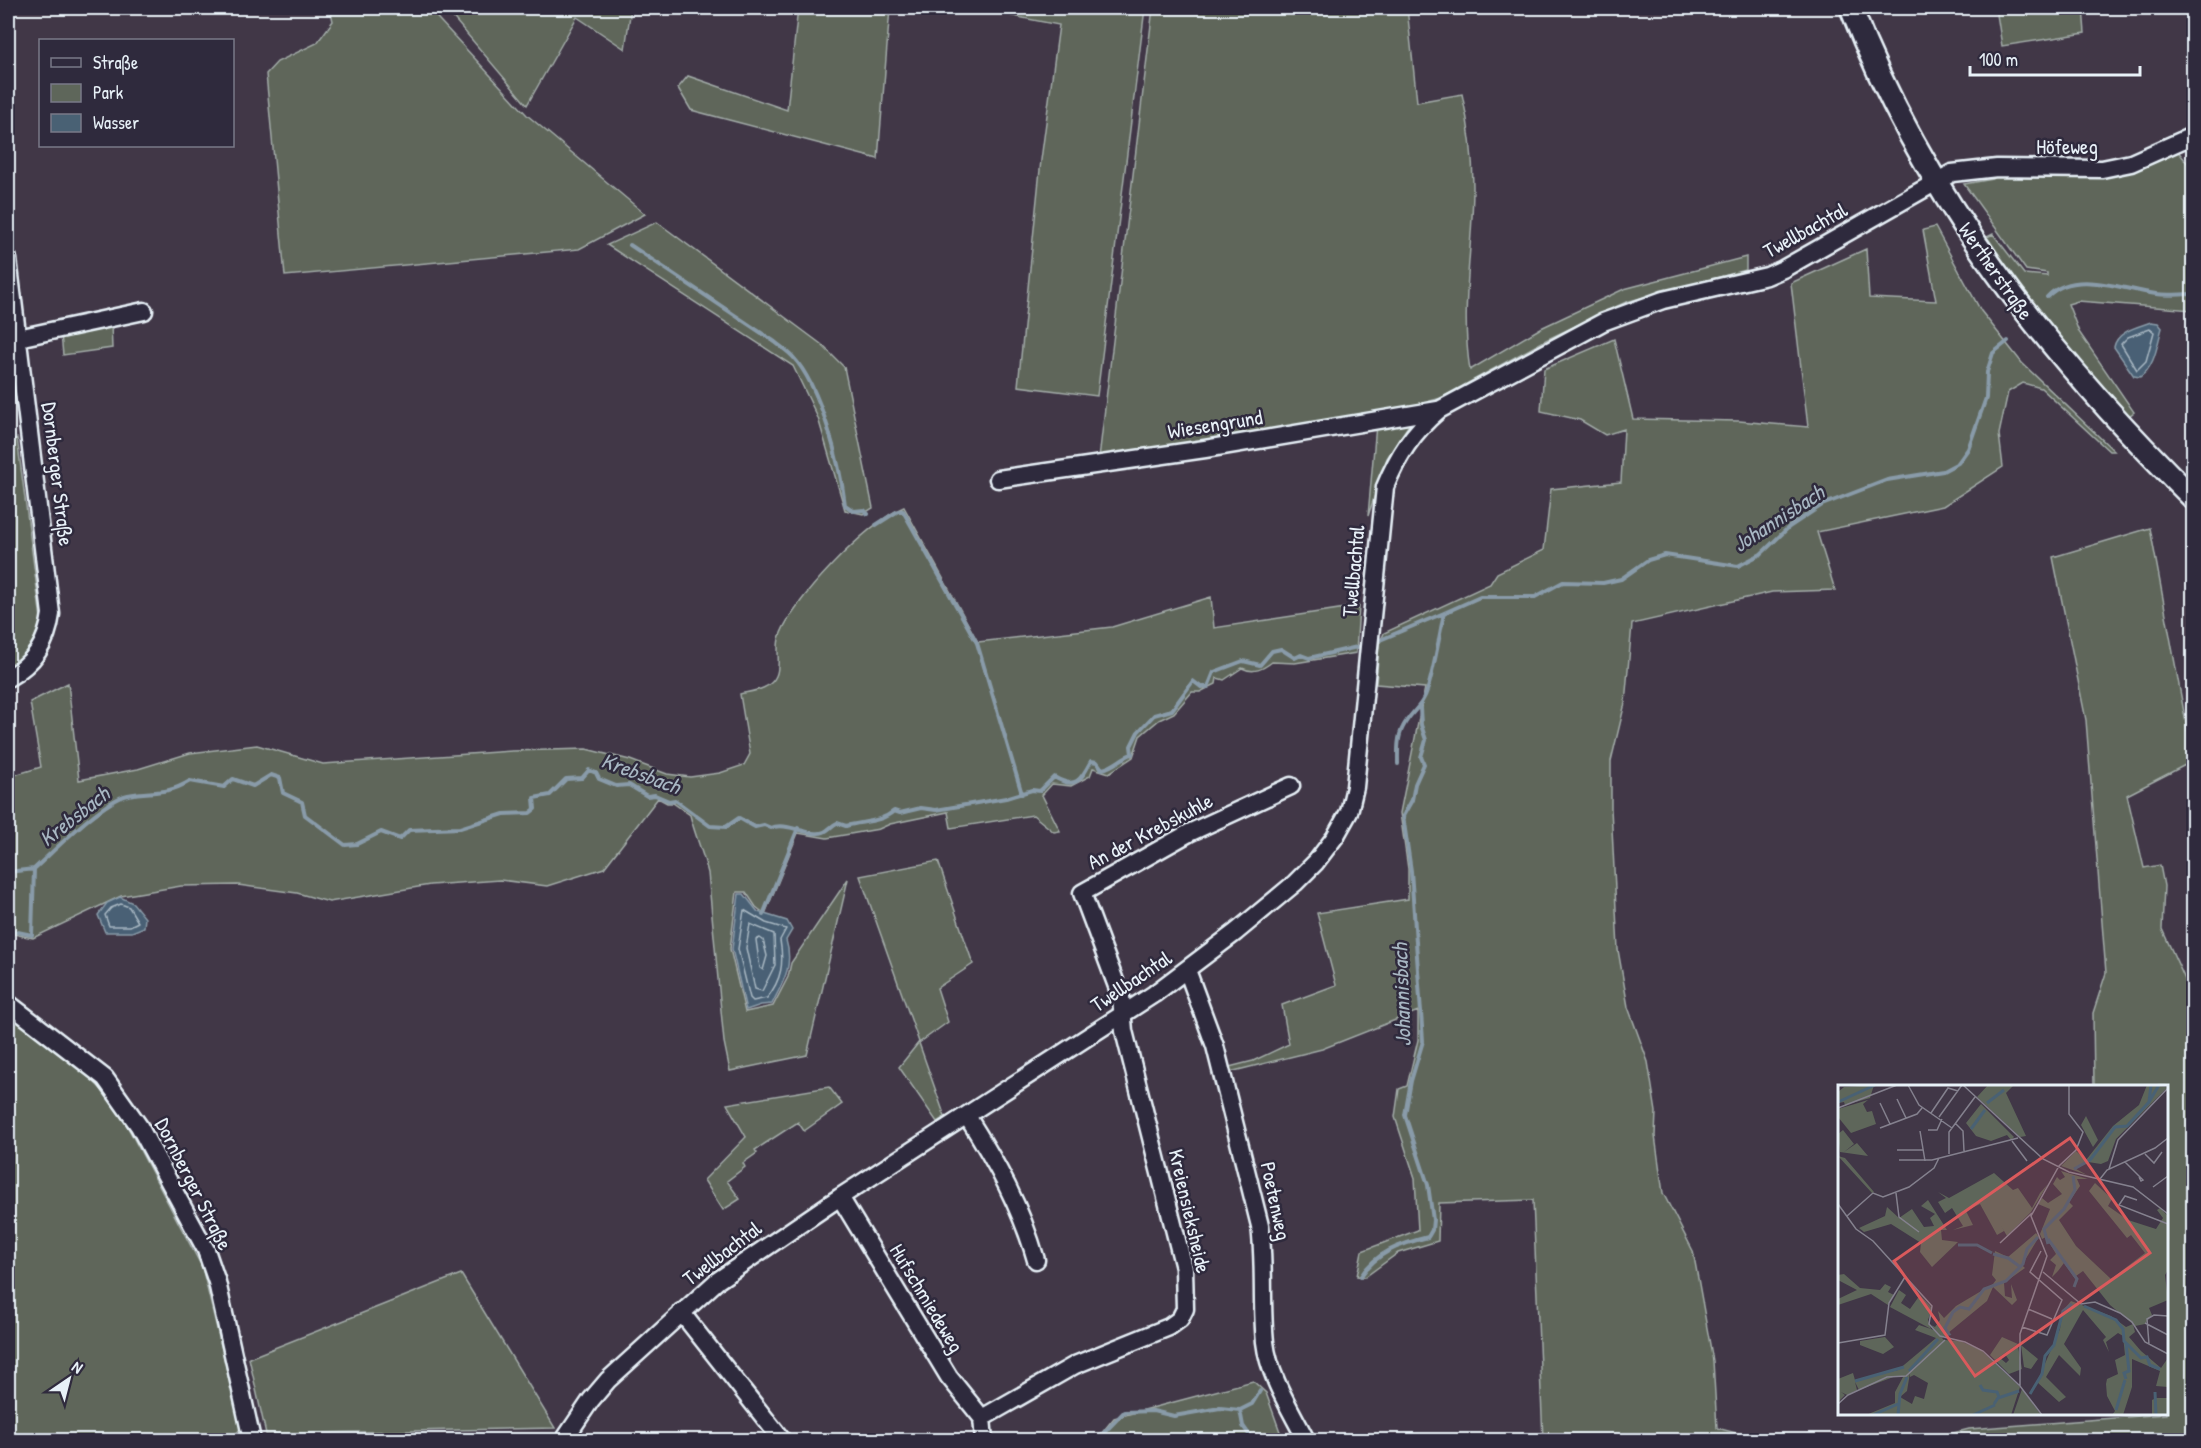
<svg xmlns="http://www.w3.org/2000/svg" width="2201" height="1448" font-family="'Patrick Hand',sans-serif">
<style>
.green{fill:#5e665a;stroke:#a3aca9;stroke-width:1.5}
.water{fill:#496174;stroke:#899ba9;stroke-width:1.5}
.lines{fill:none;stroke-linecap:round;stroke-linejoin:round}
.shore{stroke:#a8b7c3;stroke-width:1.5}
.stream{stroke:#899ba9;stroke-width:4}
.minor-casing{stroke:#e8f1f8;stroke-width:21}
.major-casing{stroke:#e8f1f8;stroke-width:26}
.minor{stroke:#2f2a3d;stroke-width:16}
.major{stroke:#2f2a3d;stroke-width:21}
.labels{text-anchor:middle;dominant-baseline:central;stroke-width:5;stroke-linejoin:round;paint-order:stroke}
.street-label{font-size:21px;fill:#e8f1f8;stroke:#2f2a3d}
.water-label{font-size:22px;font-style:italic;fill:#a8b7c3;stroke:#2f2a3d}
.inset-river{fill:none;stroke:#496174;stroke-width:3}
.inset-road{fill:none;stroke:#84818e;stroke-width:1.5}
.view{fill:#da5a5c;fill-opacity:0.15;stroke:#da5a5c;stroke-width:3}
.inset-edge{fill:none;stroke:#e8f1f8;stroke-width:3}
</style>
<rect width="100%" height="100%" fill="#413747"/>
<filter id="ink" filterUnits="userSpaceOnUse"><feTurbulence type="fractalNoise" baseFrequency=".0167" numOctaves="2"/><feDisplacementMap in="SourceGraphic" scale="12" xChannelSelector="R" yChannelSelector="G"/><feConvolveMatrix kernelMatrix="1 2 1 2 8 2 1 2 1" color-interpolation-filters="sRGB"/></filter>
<g filter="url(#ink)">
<!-- green -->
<path class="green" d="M330,8H428L527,115L645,214L579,249L285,276L266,74L277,62L317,43L333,21Z
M445,8H631L625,49L577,17L527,105Z
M798,8H890L878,159L691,110L678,88L688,76L787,110Z
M972,8H1145L1097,396L1018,386L1041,160L1059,25Z
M1153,8H1407L1417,102L1462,94C1469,125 1473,155 1473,186C1473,248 1460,309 1470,370L1541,328L1624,289L1746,257V270L1626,302L1546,340L1441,398L1383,414L1099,458Z
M1996,8H2083L2085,33L2002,46Z
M2177,150L2193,170V310L2078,301L2068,304L2079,332L2134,412L2129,416L2046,323L1987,237L1993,234L2024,274L2047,276V273L2026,270L1964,184L1993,179L1997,174Z
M657,222L821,344L844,367L873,508L863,514L845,510L818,418L793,366L607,245Z
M1935,227L1981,311L2022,363L2114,451H2109L2041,388L2023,383L2008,392L1999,434L2003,467L1943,506L1817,532L1835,590L1772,592L1632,624L1625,703L1611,761V808L1618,950L1628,1007L1648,1062L1656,1112L1655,1136L1663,1193L1693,1251L1713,1361L1717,1428L1758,1439L1787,1440H1543L1533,1200L1439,1203L1438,1241L1398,1253L1365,1277L1357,1276L1362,1251L1418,1230L1415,1178L1395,1117L1399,1089L1407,1086L1418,1040V1011L1322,1049L1230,1072L1229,1067L1253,1061L1289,1044L1282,1005L1336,985L1317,913L1408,899V869L1400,813L1425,688L1376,684L1379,645L1384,633L1490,584L1497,573L1544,550L1551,489L1621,482L1624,429L1605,435L1580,420L1541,411L1544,369L1614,339L1633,419L1739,421L1808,427L1791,283L1866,249L1869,298L1936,301L1923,230Z
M111,324L112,348L63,355L61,334Z
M1410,423L1387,458L1368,516L1376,425Z
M17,438L41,619C36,638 27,660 8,667V442Z
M904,507L978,642L1112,627L1211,597L1214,628L1359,606L1356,653L1295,663L1272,662C1263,669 1254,674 1242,668L1224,680L1217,678L1216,684L1200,692H1192L1174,713L1159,720L1140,736L1133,757L1109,773L1093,768L1090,776L1071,786L1052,784L1042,795L1060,831L1054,832L1033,815L951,828L948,812L890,824L879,829L827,838L798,833L765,914L756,907L746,892H737L730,949L745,1012L773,1006L788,977L791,963L848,879L807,1055L730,1071L724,1042L708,873C703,853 695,835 690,815L673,803H667L658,798L604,868L547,886L500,880L430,885L329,902L297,893L238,885L181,886L121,896L33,938L8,933V777L41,767L30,702L68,683L79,780L138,769L190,753L257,745L323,764L512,751L586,749L630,760L667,774L690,777L720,773L744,765L750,754L740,694C752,691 770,690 776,676C781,666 776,651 779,639C788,604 870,520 904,507Z
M2150,528L2193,761L2127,795L2144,868L2160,865L2164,886L2162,929L2193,997V1440H1926L1969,1429L2166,1414V1086H2094L2093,1013L2106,973L2086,720L2053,557Z
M938,861L973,964L937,988L948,1022L919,1043L945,1117L937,1122L899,1067L919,1042L860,876Z
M8,1014L80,1068L104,1092L125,1122L202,1267L241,1428L235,1435L220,1440H8Z
M829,1087L842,1104L804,1131L798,1122L755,1150L757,1153L743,1163L745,1167L727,1181L740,1199L723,1210L704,1180L746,1137L727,1104Z
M461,1274L555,1428L266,1434L249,1358Z
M1253,1381L1266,1393L1283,1440H1096L1114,1418Z"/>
<!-- water -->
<path class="water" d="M2151,322L2158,323L2162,328C2157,345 2155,367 2140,377L2134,376L2114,347C2117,331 2138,327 2151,322Z
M739,894H744L758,912L787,921L792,930L786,940C794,966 783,982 772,1004L761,1005L746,1010L732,949Z
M120,897L133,903L145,918L144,927L132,932H105L98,915L107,903Z"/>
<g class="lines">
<!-- shore -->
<path class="shore" d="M2150,329L2154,332L2146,361L2137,370L2121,344L2128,337Z
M121,904L129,907L138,922L130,926H109L105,915L111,908Z
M744,910L766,923L786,929L780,940C784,963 782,979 767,998L753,1001L750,998L738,949Z
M750,924L774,934L775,965L762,991L755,989L746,948Z
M760,938L763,940L767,956L763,970L760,968L756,940Z"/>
<!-- stream -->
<path class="stream" d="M630,245L775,342C781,347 788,351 793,357C821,387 840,464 845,505L854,511L864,510L868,514
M2047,297C2074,268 2123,290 2156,294C2168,296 2181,294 2194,294
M876,525L898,511H903L977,643L1022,794
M1373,643L1444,613
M1398,764C1398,752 1397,738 1403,727C1411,711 1422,708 1428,688C1435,664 1439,638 1444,613L1480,597H1535L1563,582L1603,583L1621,579L1648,560L1665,555L1738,566L1761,554L1789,527L1822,505L1887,480L1943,471L1958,463L1968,449L1986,398L1987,372L1993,353L2008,341
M8,872L34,869
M763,915L798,828
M8,930L32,935L34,869C55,850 102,801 128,795C153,790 165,796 190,781L224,787L233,779L253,786L271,775L280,778L283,793L302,802L305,815L345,845L357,844L381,832L400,839L409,830L460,828L504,814L530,813L535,809L534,798L550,795L566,779L582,778L589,770L596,773L599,779L616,786L629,785L647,796L655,795L669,801L675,800L710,826L726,827L739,818L755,827L764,825L771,828C786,821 811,838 824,832C829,830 832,825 837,823L846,826C863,821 880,823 894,811L900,813L921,808L936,810L1006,798L1032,790L1040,791L1054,777C1076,790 1081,780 1091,761L1097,762L1102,769C1113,768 1122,757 1132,754L1131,746L1138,732L1154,715L1172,710L1193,681L1201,687H1208L1214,672L1243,661L1260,665L1272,651L1281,649L1295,658L1301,655L1309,658L1366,645
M1361,1276C1377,1252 1400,1244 1428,1237L1432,1230L1433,1220L1428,1185L1405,1115L1411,1081L1423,1041L1411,871L1403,816L1412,800L1415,784L1424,764L1421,757L1426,740L1421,725L1420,708
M1240,1410L1243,1426L1253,1440
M1240,1410L1252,1404L1260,1391
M1097,1440L1124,1412L1153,1411L1174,1416L1220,1408L1240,1410"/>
<defs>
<path id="minor" d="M8,259L51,614C47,644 34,663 8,678
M18,338L144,311
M998,479L1205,449L1438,410
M1187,970L1215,1046L1260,1226C1265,1265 1261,1304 1265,1342C1269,1377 1291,1410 1306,1440
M8,1003L105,1078L139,1126L206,1250L217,1282L252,1440
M967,1116C996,1162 1021,1207 1036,1260
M840,1197L949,1377L982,1418
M681,1312L782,1440
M564,1440L591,1400L608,1380L717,1281L840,1197L1154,994L1236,932L1295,883L1316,862L1335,837L1349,812L1355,787L1385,487C1398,455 1413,432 1439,410L1603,322L1663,300L1767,276L1783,269L1952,173L1997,168L2102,169L2131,163L2194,135
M984,1440L982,1418L1075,1365L1169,1327L1180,1319L1185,1309L1184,1268L1124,1031L1121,997L1082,893L1189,833L1291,786"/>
<path id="major" d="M1851,8C1926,201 2048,355 2194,499"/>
</defs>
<!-- minor casing -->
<use href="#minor" class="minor-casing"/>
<!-- major casing -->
<use href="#major" class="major-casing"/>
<!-- minor -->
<use href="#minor" class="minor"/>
<!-- major -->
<use href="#major" class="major"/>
</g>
</g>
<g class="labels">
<!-- street labels -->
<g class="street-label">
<text x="2067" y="146">Höfeweg</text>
<text transform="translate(1805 230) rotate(-29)">Twellbachtal</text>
<text transform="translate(1996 271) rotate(55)">Wertherstraße</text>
<text transform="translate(1215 424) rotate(-9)">Wiesengrund</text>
<text transform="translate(58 474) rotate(83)">Dornberger Straße</text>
<text transform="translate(1353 571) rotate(-85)">Twellbachtal</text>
<text transform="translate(1150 831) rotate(-28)">An der Krebskuhle</text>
<text transform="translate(1131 981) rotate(-34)">Twellbachtal</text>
<text transform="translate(194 1184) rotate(63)">Dornberger Straße</text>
<text transform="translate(1276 1201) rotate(78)">Poetenweg</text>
<text transform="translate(1190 1211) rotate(77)">Kreiensieksheide</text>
<text transform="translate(722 1253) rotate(-37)">Twellbachtal</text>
<text transform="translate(927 1298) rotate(59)">Hufschmiedeweg</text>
</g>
<!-- water labels -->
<g class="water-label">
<text transform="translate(1778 518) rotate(-33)">Johannisbach</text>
<text transform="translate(641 773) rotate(20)">Krebsbach</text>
<text transform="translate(74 816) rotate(-38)">Krebsbach</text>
<text transform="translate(1401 995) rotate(-92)">Johannisbach</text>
</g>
</g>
<!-- overview -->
<g transform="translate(1838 1085)">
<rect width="330" height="330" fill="#413747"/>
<path d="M36,0L32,13L7,20L6,17L0,18V7L6,2ZM150,0H176L168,8L188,51L182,52L139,12ZM309,0L330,2L278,54L270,76L263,79L250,77L238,84L249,90L223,81L238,66L248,75L275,41L301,20ZM30,15L25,19L29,27L34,26L38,39L13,48L0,32V24ZM143,19L176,52L173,55L169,50L153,56L138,51L128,38ZM248,31L260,55L255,62L243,40ZM5,45L16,59L6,67L19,58L30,71L2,67L0,49ZM0,71L7,73L36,107L34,108ZM223,86L250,94H239L242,101L231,117L235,121L221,135L238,161L273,194L307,168L293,150L289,153L251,106L257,98L274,114L270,121L290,135L318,144L325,133L319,125L322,123L330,131V185L327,190L330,215L311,223L314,230L307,239L297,241L272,220L245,186L238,191L240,195L236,202L238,195L226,178L220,186L214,192L218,180L212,175L218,169L208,152L204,154L202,149L212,124L200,119L204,113L210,118L224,109L215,99L219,92L222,95L227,92ZM156,88L175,105L180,103L194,123L202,108L210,99L193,127L169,151L162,139L166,146L159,150L142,119L128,126L135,140L115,145L125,141L114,123L107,128L100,117L108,113L100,107L111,113ZM90,115L109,145H103L104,155L120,157L94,182L82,167L83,158L53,139L26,147L21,143L47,131L49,122L61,133L74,124L86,142L96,141L92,133L97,129L83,121ZM198,148L201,152L184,180L187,183L166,198L167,211L174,213L173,199L179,215L174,220L155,202L149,216L104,253L93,240L97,242L102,235L100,226L106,233L118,221L155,199L158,195L154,190L157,166L170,172ZM6,189L22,203L42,205L47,199L53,202L50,207L56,210L50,220L33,209L0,220V214L19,205L0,195V190ZM61,205L68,210L63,218L72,224L82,210L94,223L90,235L93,244L52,222ZM233,216L273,231L288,242L295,239L297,247L291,252L303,266L323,283L330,273V302L318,301L322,286L294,274V302L285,330H274L277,326L269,311L268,299L269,294L280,289L277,275L287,270L285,251L280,248L268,257L271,267L265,255L268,252L245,225L226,259L243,283L242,291L221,270L208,292L228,312L221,317L199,297L222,244L224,227ZM81,240L96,245L106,255L122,256L143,265L182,302L173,330H28L57,318V307L65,292L58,291L21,305L17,297L19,305L9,310L3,307L7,310L0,317V294L15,288L17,295L60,285L98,253L77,245ZM72,288V292L76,290L90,298L86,314L77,311L74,319L62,312L69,306ZM47,252L56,262L45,269L22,260V256ZM164,252L180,259L157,275L152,270ZM183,260L200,274L193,284L186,282ZM180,261L184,284L171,289L158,276L162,273L168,278L171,275L167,269ZM184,304L203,330H175ZM318,313H330V330H314V315Z" fill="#5e665a" fill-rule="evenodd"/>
<path class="inset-river" d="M0,17L37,0M311,17L321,0M149,18L166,5M133,44L147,25M236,84L252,75L277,42L289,41L311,17L313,0M210,154L239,194L236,202M210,159L206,144L226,124L237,105L235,91M120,160H139L154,168M155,169L170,173L181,181M246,221L278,235L285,244L286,256L303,273L309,272L312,280L322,284M107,250L111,249L107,243L115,227L122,222L131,224L146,204L168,196L185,179L189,164L200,152M71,286L100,254M288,294L286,288L291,286L288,258M17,296L66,282M142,300L145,305L159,307L161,312M317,307L318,330M192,309L204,289L207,271L216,260L225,226L234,219M156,319L160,313L181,306M278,325L287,295M35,330L60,319M60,330L62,309L69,292M135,330L157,320"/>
<path class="inset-road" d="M70,0L81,20L114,43M125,0L205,74L231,87L295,102L330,129M59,14L68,33M42,18L52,39M0,23L59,0M93,28L110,3L120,6M101,32L124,0M117,38L125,46L126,66M42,43L79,29L84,23M90,45H99L104,34M82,46L87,76M174,56L189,76M59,65H85M111,69V47L137,12M307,69L316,78L324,67M61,75H94L180,53M287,77L305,95L303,96L301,92M271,84L280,55L330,3M262,94L269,85L317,63L330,53M315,102L330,91M58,108L61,132L81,147M299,115L287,111L281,120L330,139M0,119L18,144L35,156L94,221L91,239L102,251L127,257L145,266L182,301L204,330M9,131L35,108L45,112L71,102L96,83L101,73M162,158L194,128M205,187L243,219L257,217L282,228L294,237L307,257L330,269M190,224L214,234M307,238L330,250M184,242L209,250L224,215L192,187L203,166M0,258L47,250L51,218L67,192M311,259L309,234L316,230L330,231M182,301V249L209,171L193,131L221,81L238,65L245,47L231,29V0M0,319L10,310L49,292L68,291L107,255"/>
<path class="view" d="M232,53L312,168L137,291L56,176Z"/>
<rect width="330" height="330" class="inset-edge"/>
</g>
<!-- margin -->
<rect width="2201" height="1448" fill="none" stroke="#2f2a3d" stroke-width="30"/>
<rect x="15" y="15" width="2171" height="1418" fill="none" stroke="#e8f1f8" stroke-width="2" filter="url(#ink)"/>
<!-- legend -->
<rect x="39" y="39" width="195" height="108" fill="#2f2a3d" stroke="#797a88" stroke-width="1.5"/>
<rect x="51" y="58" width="30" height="9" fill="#2f2a3d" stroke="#797a88" stroke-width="1.5"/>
<text x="93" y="69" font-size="18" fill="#e8f1f8">Straße</text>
<rect x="51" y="84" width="30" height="18" fill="#5e665a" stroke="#797a88" stroke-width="1.5"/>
<text x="93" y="99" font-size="18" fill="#e8f1f8">Park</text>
<rect x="51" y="114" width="30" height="18" fill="#496174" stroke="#797a88" stroke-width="1.5"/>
<text x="93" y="129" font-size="18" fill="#e8f1f8">Wasser</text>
<!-- north arrow -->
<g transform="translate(69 1379) rotate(35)" stroke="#2f2a3d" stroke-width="4.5" paint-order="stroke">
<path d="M0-4.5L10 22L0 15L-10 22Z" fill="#e8f1f8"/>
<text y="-9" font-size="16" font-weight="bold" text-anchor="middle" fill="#e8f1f8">N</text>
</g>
<!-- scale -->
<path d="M1970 66v9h170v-9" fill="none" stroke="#e8f1f8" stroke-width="3"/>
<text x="1979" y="66" font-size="18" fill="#e8f1f8" stroke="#2f2a3d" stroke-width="4.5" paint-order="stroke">100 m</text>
</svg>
